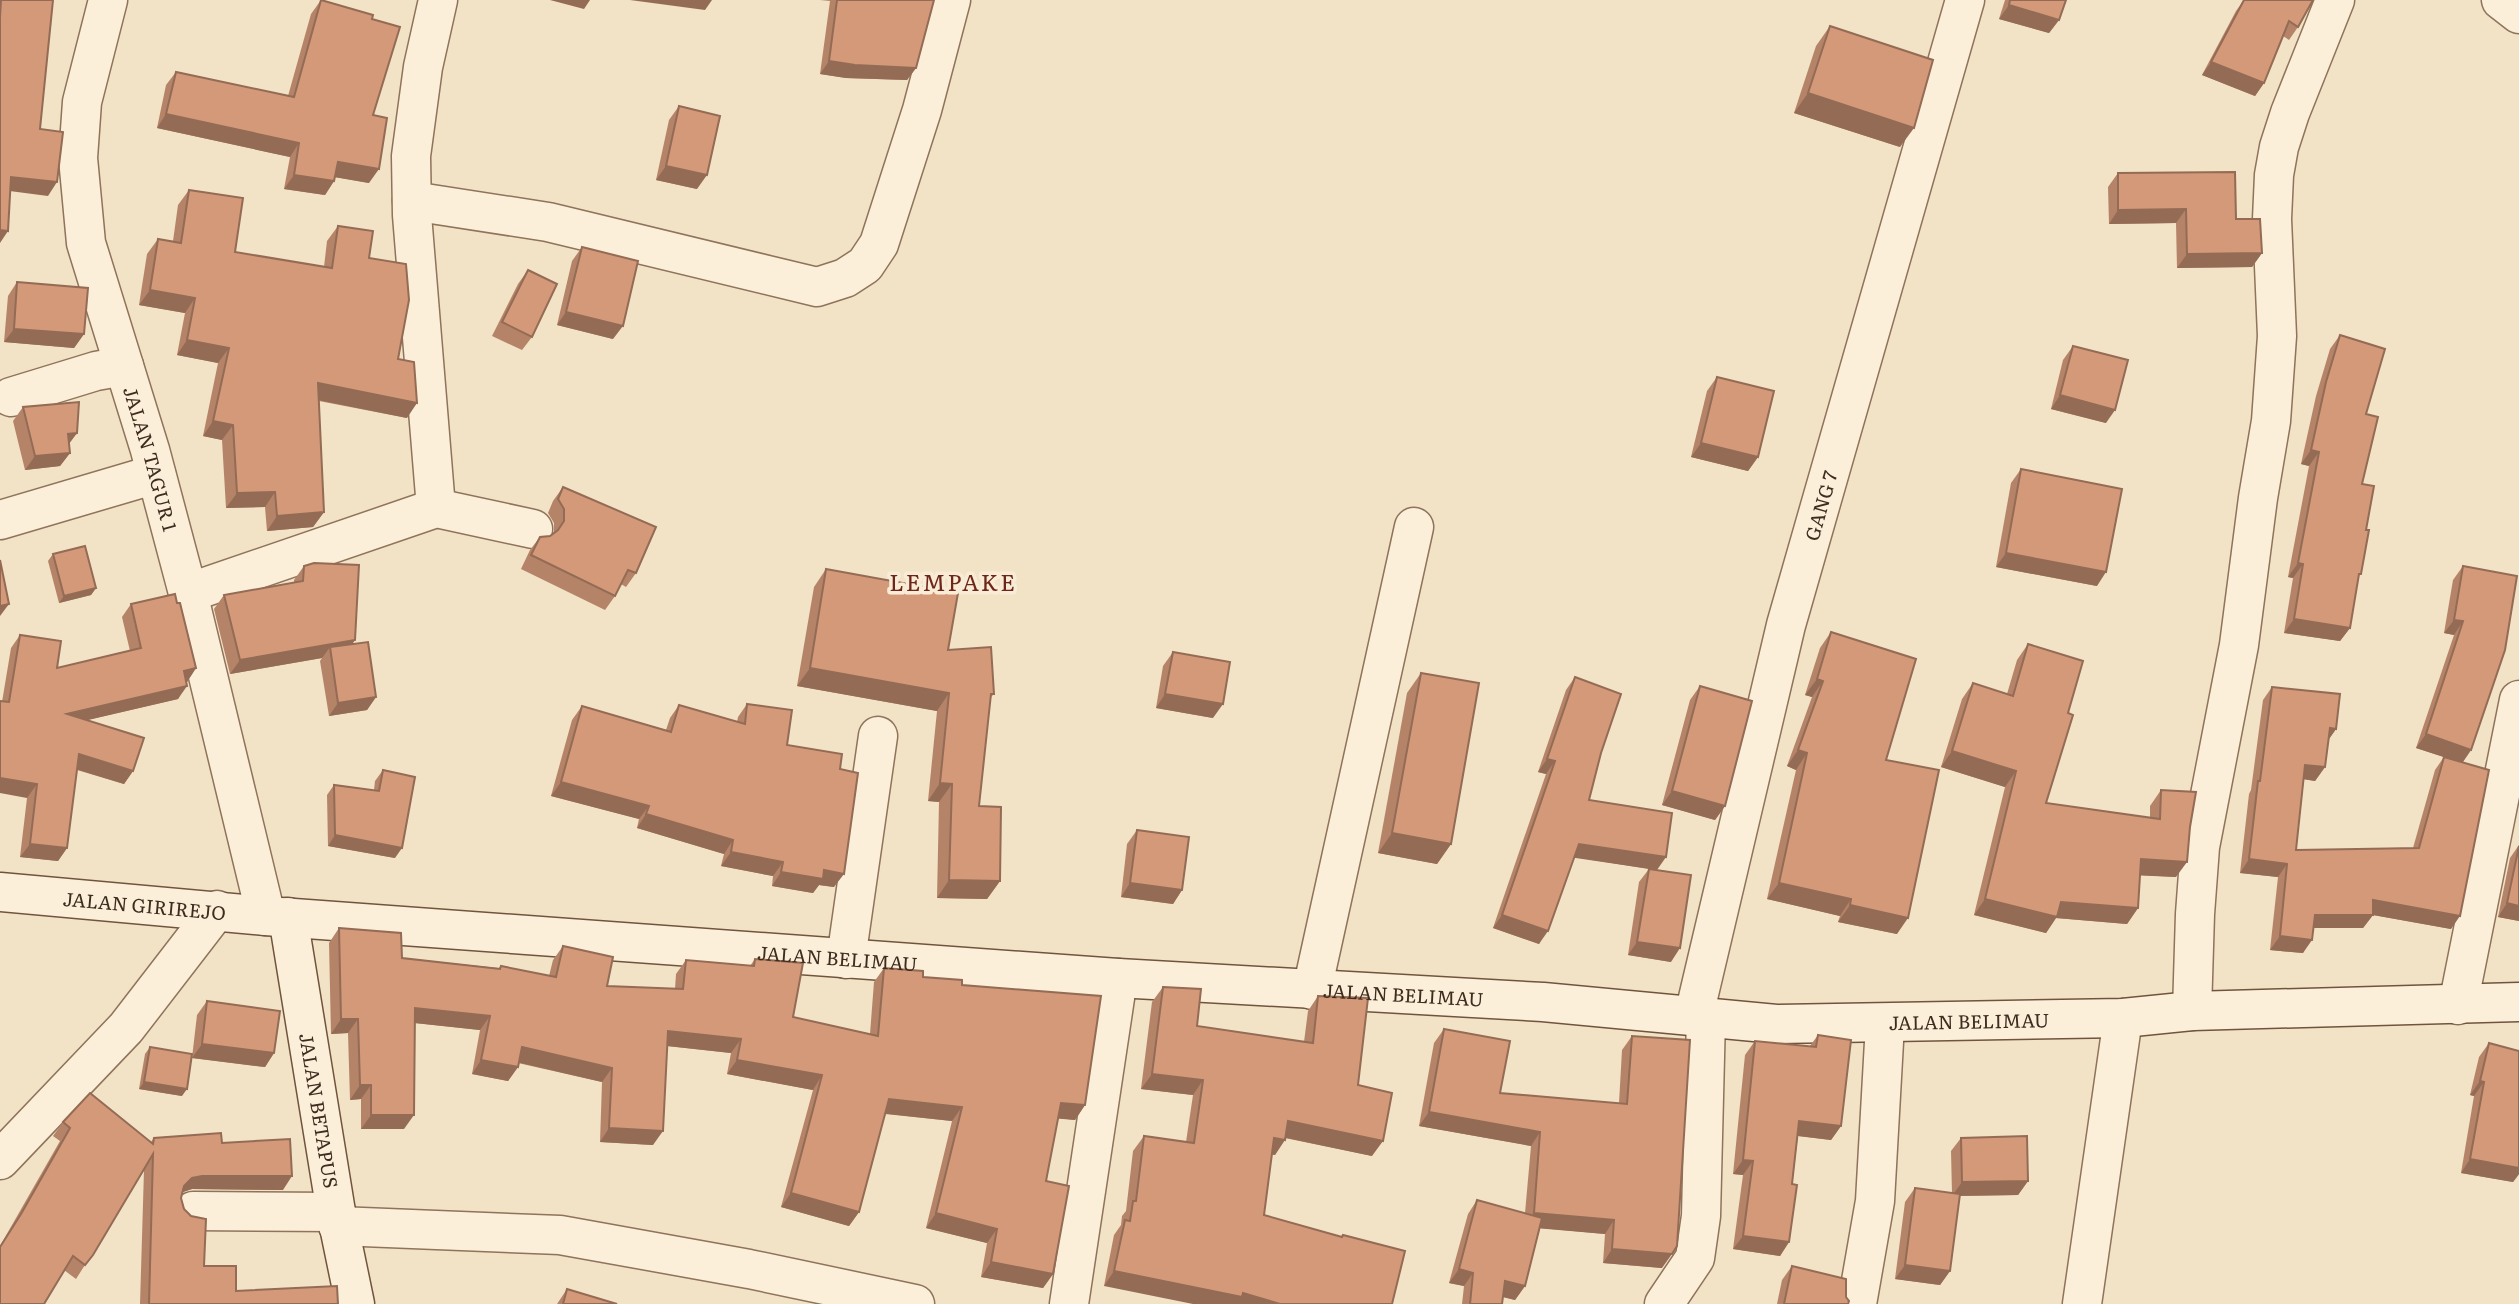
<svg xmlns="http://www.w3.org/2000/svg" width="2519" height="1304" viewBox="0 0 2519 1304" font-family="Literata,serif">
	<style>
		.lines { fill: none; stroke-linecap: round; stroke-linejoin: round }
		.street-casing { stroke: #8f735a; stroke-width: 41 }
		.secondary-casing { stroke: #71543d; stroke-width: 41 }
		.street { stroke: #fbefda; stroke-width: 38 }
		.secondary { stroke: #fbefda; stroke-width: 38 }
		.wall { fill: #b58468 }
		.shaded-wall { fill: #946b55 }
		.building { fill: #d39979; stroke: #946b55; stroke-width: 2 }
		.labels { text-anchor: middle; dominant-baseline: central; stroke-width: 7; stroke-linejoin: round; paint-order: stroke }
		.street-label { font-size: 19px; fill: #3e2c1f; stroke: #f9ecd6 }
		.quarter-label { font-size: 23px; letter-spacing: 2px; fill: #6f261a; stroke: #f9ecd6 }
	</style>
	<rect width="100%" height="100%" fill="#f2e2c6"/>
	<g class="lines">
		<g class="street-casing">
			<g id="street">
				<path id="s1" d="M108,0L82,102L78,158L86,243L150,450L188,593L266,916"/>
				<path d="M2501,0L2519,14"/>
				<path d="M412,201L548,222L817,287L845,278L865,265L879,244L922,110L951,0"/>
				<path d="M11,397L96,371L124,366"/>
				<path d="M436,508L412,215L411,156L423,67L438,0"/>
				<path d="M0,520L156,474"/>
				<path d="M188,593L436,508L533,529"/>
				<path d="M846,959L878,736"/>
				<path d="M1312,990L1414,527"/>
				<path d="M2458,1005L2519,700"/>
				<path d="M2192,1011L2195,914L2200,847L2239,645L2258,498L2271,421L2277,336L2272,219L2274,175L2279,147L2290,113L2335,0"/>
				<path id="s2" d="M1694,1015L1786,625L1965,0"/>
				<path d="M0,1160L126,1028L217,910"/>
				<path d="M193,1211L336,1212"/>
				<path d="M338,1226L560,1235L749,1269L915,1304"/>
				<path d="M1069,1304L1118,978"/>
				<path d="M1664,1304L1695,1258L1701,1216L1706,1017"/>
				<path d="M1857,1304L1875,1201L1885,1024"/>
				<path d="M2082,1304L2123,1018"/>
			</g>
		</g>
		<g class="secondary-casing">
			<g id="secondary">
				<path id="s3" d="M0,892L266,916L1118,978L1543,1002L1776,1024L2123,1018L2192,1011L2519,1002"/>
				<path id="s4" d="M288,917L336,1212L355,1304"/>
			</g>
		</g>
		<use href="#street" class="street"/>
		<use href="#secondary" class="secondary"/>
	</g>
	<g class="wall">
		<path d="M321,0L372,19L373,115L369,183L335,177L334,181L325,195L284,189L290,157L157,128L166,85L176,72L288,96L311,14Z"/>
		<path d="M820,0H934L916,68L907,80L846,78L820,74L830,1Z"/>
		<path d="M2005,0H2066L2059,20L2049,33L1999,19Z"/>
		<path d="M2244,0H2313L2298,27L2289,40L2283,36L2264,83L2255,96L2202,75L2236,11Z"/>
		<path d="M1830,26L1900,147L1794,113L1816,46Z"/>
		<path d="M679,106L697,189L656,180L669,120Z"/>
		<path d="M2118,173L2236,219L2262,253L2252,267L2177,268L2176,223L2109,224L2108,187Z"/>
		<path d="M189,190L235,252L324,267L327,241L338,226L369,258L398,359L407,418L319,401L324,512L313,527L267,531L265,507L226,508L222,440L203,436L218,363L177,355L185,313L139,305L147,254L158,239L173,241L178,205Z"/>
		<path d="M582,247L613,339L557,325L572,261Z"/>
		<path d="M528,270L532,337L522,350L492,336L518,284Z"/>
		<path d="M17,282L84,334L74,348L4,342L8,296Z"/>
		<path d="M2340,335L2366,414L2362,484L2366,530L2350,628L2340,641L2284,633L2293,578L2288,577L2309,466L2301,464L2316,396L2330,349Z"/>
		<path d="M2073,346L2106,423L2051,409L2063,360Z"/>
		<path d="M1717,377L1758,457L1748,471L1691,457L1707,391Z"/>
		<path d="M23,407L77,433L69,444L70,453L60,466L25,470L13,421Z"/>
		<path d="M2021,469L2097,586L1996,567L2011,483Z"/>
		<path d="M563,487L636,573L626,587L621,584L615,596L605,610L521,569L530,550L540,537L550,536L554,533V523L548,513L553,501Z"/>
		<path d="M53,554L96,588L91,595L59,603L48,561Z"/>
		<path d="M304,566L353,644L376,697L367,710L329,716L320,661L322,658L230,674L214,609L224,595L294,583V580Z"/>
		<path d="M2463,566L2471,750L2463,762L2451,929L2373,915L2363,928H2313L2303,953L2270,950L2278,877L2240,873L2249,794L2251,790L2263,700L2272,687L2336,729L2328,740L2325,767L2315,781L2304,779L2296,850L2413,848L2435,770L2444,757L2416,748L2454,635L2444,633L2453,580Z"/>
		<path d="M826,569L948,650L994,694L990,698L979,806L1000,881L987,899L937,898L939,802L928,801L937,711L797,686L814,587Z"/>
		<path d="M177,603L196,668L187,682L178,699L87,720L133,771L124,784L77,770L67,848L58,861L20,857L27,798L2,702L11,648L20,635L57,668L130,651L122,617L131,604Z"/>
		<path d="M1831,632L1886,760L1897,934L1838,922L1840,916L1767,899L1796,770L1787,766L1812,697L1805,695L1820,648Z"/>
		<path d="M2028,644L2068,713L2046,803L2150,818V806L2161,790L2176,877L2140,875L2138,908L2127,924L2056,918L2046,933L1974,915L2005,787L1941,767L1962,699L1973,683L2007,694L2017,660Z"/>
		<path d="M1173,652L1213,718L1156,708L1163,666Z"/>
		<path d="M1421,673L1451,844L1437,864L1378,853L1407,693Z"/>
		<path d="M1575,677L1601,753L1589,800L1657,870L1671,962L1628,955L1639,882L1649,869L1574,857L1539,944L1493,928L1546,774L1538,772L1566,690Z"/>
		<path d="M1700,686L1725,806L1715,820L1662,805L1690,700Z"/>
		<path d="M747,704L787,745L840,769L834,887L819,885L813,893L772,886L773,876L721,866L724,854L637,828L639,819L551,796L572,720L582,706L666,730L670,718L679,705L737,722L738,717Z"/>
		<path d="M383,770L395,858L328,846L327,795L334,785L374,790L375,781Z"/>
		<path d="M1137,830L1182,890L1173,904L1121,897L1127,844Z"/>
		<path d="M2519,845V921L2498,917L2510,858Z"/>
		<path d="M339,928L402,958L499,968L501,966L549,976L553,960L563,946L607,986L675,989L676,974L686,960L750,966L755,959L793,1017L870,1034L874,982L884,968L962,985L1085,1105L1075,1120L1058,1118L1046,1181L1053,1274L1043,1288L981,1277L987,1243L926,1228L952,1121L885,1114L859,1212L849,1226L781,1207L813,1090L727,1074L731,1053L667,1046L653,1145L600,1142L602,1082L518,1063V1067L508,1081L472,1074L480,1030L415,1023L404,1129H361V1099L350,1100L348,1033L331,1034L329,943Z"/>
		<path d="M1163,987L1197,1026L1304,1042L1308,1011L1318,996L1358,1085L1372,1156L1285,1138L1275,1155L1272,1154L1264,1215L1342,1237L1343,1235L1405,1251L1104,1286L1114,1235L1121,1225L1122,1216L1126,1211L1133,1151L1144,1136L1186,1142L1193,1095L1141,1089L1152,1002Z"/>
		<path d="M207,1001L274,1053L265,1067L192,1058L197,1015Z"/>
		<path d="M1444,1029L1500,1093L1619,1103L1622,1050L1632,1036L1662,1268L1603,1263L1605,1234L1540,1228L1525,1286L1515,1300L1503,1297L1502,1304H1462L1464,1286L1449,1283L1468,1214L1477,1200L1525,1213L1531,1146L1419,1126L1434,1043Z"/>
		<path d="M1818,1035L1841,1126L1831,1140L1798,1136L1792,1184L1789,1242L1780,1256L1733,1249L1743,1175L1733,1174L1745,1055L1755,1041L1810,1046Z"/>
		<path d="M2489,1043L2519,1051V1174L2513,1182L2461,1173L2474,1096L2470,1095L2479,1057Z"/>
		<path d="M150,1047L182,1096L139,1089L145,1054Z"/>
		<path d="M63,1122L151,1142L154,1138L222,1143L283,1190L192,1189L183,1192L181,1198L204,1266L236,1291L338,1304H140L144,1170L83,1268L76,1279L64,1270L0,1304V1246L60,1141L53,1136Z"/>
		<path d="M1961,1138L2028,1181L2018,1195L1959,1196L1950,1271L1940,1285L1895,1279L1905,1202L1915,1188L1952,1193L1951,1151Z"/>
		<path d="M1792,1266L1846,1297L1848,1304H1777L1782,1280Z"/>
		<path d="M567,1289L617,1304H557Z"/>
	</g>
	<g class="shaded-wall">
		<path d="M550,0H590L584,9Z"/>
		<path d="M630,0H712L705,10Z"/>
		<path d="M2009,5L2059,20L2049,33L1999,19Z"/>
		<path d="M829,61L916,68L907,80L846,78L820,74Z"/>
		<path d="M2211,62L2264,83L2255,96L2202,75Z"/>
		<path d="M1808,93L1914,128L1900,147L1794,113Z"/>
		<path d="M166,114L299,143L290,157L157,128Z"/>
		<path d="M338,162L379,169L369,183L328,176Z"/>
		<path d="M666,166L707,175L697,189L656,180Z"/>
		<path d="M294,175L334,181L325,195L284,189Z"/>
		<path d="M11,177L57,182L48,196L2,190Z"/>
		<path d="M2186,209L2176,223L2109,224L2118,210Z"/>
		<path d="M0,230L8,231L0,243Z"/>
		<path d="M2262,253L2252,267L2177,268L2187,254Z"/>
		<path d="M150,290L195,298L185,313L139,305Z"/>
		<path d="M566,312L623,326L613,339L557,325Z"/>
		<path d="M14,329L84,334L74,348L4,342Z"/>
		<path d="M187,340L229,348L218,363L177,355Z"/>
		<path d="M318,383L417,403L407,418L308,398Z"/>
		<path d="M2060,395L2115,410L2106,423L2051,409Z"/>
		<path d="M213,421L233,425L222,440L203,436Z"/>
		<path d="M77,433L67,446L68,434Z"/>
		<path d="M1701,443L1758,457L1748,471L1691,457Z"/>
		<path d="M2311,450L2319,452L2309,466L2301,464Z"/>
		<path d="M70,453L60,466L25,470L35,456Z"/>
		<path d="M275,492L265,507L226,508L237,493Z"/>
		<path d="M324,512L313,527L267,531L277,516Z"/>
		<path d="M2006,553L2106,572L2097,586L1996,567Z"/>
		<path d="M2298,563L2303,564L2293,578L2288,577Z"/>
		<path d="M96,588L91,595L59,603L64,596Z"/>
		<path d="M9,604L0,616V606Z"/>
		<path d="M2294,619L2350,628L2340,641L2284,633Z"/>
		<path d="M2454,620L2463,621L2454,635L2444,633Z"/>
		<path d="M355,640L346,654L330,647L322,658L230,674L240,660Z"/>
		<path d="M196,668L187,682L184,671Z"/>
		<path d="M810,668L949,693L937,711L797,686Z"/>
		<path d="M1817,679L1823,681L1812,697L1805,695Z"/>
		<path d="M187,686L178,699L58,727L67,714Z"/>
		<path d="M1165,694L1223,704L1213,718L1156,708Z"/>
		<path d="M376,697L367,710L329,716L338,703Z"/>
		<path d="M2330,728L2336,729L2327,742Z"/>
		<path d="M2426,734L2471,750L2462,763L2416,748Z"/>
		<path d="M1798,750L1807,753L1796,770L1787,766Z"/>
		<path d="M1952,751L2016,771L2005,787L1941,767Z"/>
		<path d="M79,754L133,771L124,784L69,767Z"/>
		<path d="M1547,759L1555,761L1546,774L1538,772Z"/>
		<path d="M2305,765L2325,767L2315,781L2296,778Z"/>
		<path d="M0,778L37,784L27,798L0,793Z"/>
		<path d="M561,782L649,806L639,819L551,796Z"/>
		<path d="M940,783L952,784L939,802L928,801Z"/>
		<path d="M1672,791L1725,806L1715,820L1662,805Z"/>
		<path d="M646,814L733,840L724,854L637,828Z"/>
		<path d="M1392,833L1451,844L1437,864L1378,853Z"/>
		<path d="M335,835L402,848L395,858L328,846Z"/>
		<path d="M30,844L67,848L58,861L20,857Z"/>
		<path d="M1579,844L1666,857L1657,870L1569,857Z"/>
		<path d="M731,852L783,862L773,876L721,866Z"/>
		<path d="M2141,859L2187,862L2176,877L2130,875Z"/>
		<path d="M2249,859L2287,864L2278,877L2240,873Z"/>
		<path d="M824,870L844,874L834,887L819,885L813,893L772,886L781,872Z"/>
		<path d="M949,880L1000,881L987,899L937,898Z"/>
		<path d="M1130,883L1182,890L1173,904L1121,897Z"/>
		<path d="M1779,883L1851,899L1840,916L1767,899Z"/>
		<path d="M1985,899L2061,902L2138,908L2127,924L2056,918L2046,933L1974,915Z"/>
		<path d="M2373,900L2460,916L2451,929L2373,915L2363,928H2305L2315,915Z"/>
		<path d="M2507,903L2519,906V921L2498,917Z"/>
		<path d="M1850,905L1908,918L1897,934L1838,922Z"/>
		<path d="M1502,915L1548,931L1539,944L1493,928Z"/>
		<path d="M2280,936L2312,940L2303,953L2270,950Z"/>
		<path d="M1637,942L1680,948L1671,962L1628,955Z"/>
		<path d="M415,1008L490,1016L480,1030L405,1022Z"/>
		<path d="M341,1019H358L348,1033L331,1034Z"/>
		<path d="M668,1031L741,1039L731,1053L658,1045Z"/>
		<path d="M202,1044L274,1053L265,1067L192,1058Z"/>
		<path d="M522,1047L612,1068L602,1082L512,1061Z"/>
		<path d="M481,1060L518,1067L508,1081L472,1074Z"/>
		<path d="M737,1060L822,1075L813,1090L727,1074Z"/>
		<path d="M1152,1074L1203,1080L1193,1095L1141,1089Z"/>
		<path d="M2480,1081L2484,1082L2474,1096L2470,1095Z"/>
		<path d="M144,1082L187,1089L182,1096L139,1089Z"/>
		<path d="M360,1085H371L361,1099L350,1100Z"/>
		<path d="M889,1099L962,1107L952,1121L879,1113Z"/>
		<path d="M1061,1103L1085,1105L1075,1120L1051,1118Z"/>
		<path d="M1429,1112L1540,1132L1531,1146L1419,1126Z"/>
		<path d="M371,1115H414L404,1129H361Z"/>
		<path d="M1288,1121L1383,1141L1372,1156L1277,1136Z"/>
		<path d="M1799,1121L1841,1126L1831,1140L1790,1135Z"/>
		<path d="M609,1128L663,1131L653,1145L600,1142Z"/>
		<path d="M1274,1138L1285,1140L1275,1155L1263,1153Z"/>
		<path d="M2470,1159L2519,1168V1174L2513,1182L2461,1173Z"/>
		<path d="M1743,1160L1753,1161L1743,1175L1733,1174Z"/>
		<path d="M202,1176H292L283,1190L192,1189L183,1192L184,1186L192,1178Z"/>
		<path d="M2028,1181L2018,1195L1952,1196L1962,1182Z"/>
		<path d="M791,1193L859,1212L849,1226L781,1207Z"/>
		<path d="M936,1213L997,1229L987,1243L926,1228Z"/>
		<path d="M1534,1213L1614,1220L1605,1234L1524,1227Z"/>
		<path d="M1743,1236L1789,1242L1780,1256L1733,1249Z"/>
		<path d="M1612,1249L1672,1254L1662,1268L1603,1263Z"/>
		<path d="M991,1262L1053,1274L1043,1288L981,1277Z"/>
		<path d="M1905,1265L1950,1271L1940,1285L1895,1279Z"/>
		<path d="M1459,1269L1473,1273L1464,1286L1449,1283Z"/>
		<path d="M1114,1271L1243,1293L1280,1304H1193L1104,1286Z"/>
		<path d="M1505,1281L1525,1286L1515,1300L1495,1295Z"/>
	</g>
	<g class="building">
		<path d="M1,0H53L40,129L63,132L57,182L11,177L8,231L0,230V17Z"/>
		<path d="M321,0L373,15L372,19L400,27L373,115L387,118L379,169L338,162L334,181L294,175L299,143L166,114L176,72L294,97Z"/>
		<path d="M837,0H934L916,68L855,65L829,61Z"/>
		<path d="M2010,0H2066L2059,20L2009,5Z"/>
		<path d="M2244,0H2313L2298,27L2289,21L2264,83L2211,62Z"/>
		<path d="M1830,26L1933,60L1914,128L1808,93Z"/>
		<path d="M679,106L720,116L707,175L666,166Z"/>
		<path d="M2235,172L2236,219H2260L2262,253L2187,254L2186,209L2118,210V173Z"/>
		<path d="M189,190L243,198L235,252L332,268L338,226L373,231L369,258L406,264L409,300L398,359L414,362L417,403L318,383L324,512L277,516L275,492L237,493L233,425L213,421L229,348L187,340L195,298L150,290L158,239L181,243Z"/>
		<path d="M582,247L638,261L623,326L566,312Z"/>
		<path d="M528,270L557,284L532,337L502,322Z"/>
		<path d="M17,282L88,288L84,334L14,329Z"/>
		<path d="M2340,335L2385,349L2366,414L2378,417L2362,484L2374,486L2366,530H2369L2361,574H2359L2350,628L2294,619L2303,564L2298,563L2319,452L2311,450L2326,382Z"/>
		<path d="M2073,346L2128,360L2115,410L2060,395Z"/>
		<path d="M1717,377L1774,391L1758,457L1701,443Z"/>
		<path d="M79,402L77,433L68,434L70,453L35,456L23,407Z"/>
		<path d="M2021,469L2122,489L2106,572L2006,553Z"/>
		<path d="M563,487L656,527L636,573L628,570L615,596L531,555L540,537L550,536L558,530L564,521V509L558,499Z"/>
		<path d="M85,546L96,588L64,596L53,554Z"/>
		<path d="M0,560L9,604L0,606Z"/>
		<path d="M314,563L359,565L355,640L240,660L224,595L303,581L304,566Z"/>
		<path d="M2463,566L2517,576L2505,650L2471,750L2426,734L2463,621L2454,620Z"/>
		<path d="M826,569L958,593L948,650L991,647L994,694H991L979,806L1001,807L1000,881L949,880L952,784L940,783L949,693L810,668Z"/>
		<path d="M175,594L177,603H180L196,668L184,671L187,686L67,714L144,738L133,771L79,754L67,848L30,844L37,784L0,778V701L9,702L20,635L61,641L57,668L141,648L131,604Z"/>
		<path d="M1831,632L1916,659L1886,760L1939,770L1908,918L1850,905L1851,899L1779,883L1807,753L1798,750L1823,681L1817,679Z"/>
		<path d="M368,642L376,697L338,703L330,647Z"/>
		<path d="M2028,644L2083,661L2068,713L2073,715L2046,803L2160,819L2161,790L2196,792L2190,827L2187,862L2141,859L2138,908L2061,902L2057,917L1985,899L2016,771L1952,751L1973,683L2013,696Z"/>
		<path d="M1173,652L1230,662L1223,704L1165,694Z"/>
		<path d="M1421,673L1479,683L1451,844L1392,833Z"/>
		<path d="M1575,677L1621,694L1601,753L1589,800L1672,813L1666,857L1579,844L1548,931L1502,915L1555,761L1547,759Z"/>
		<path d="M1700,686L1752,701L1725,806L1672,791Z"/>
		<path d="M2272,687L2340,694L2336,729L2330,728L2325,767L2305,765L2296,850L2419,848L2444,757L2489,770L2460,916L2373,900V915H2315L2312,940L2280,936L2287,864L2249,859L2258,781H2260Z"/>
		<path d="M747,704L792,710L787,745L842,754L840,769L858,773L844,874L824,870L823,879L781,872L783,862L731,852L733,840L646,814L649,806L561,782L582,706L671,732L679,705L745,724Z"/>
		<path d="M383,770L415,777L402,848L335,835L334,785L379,791Z"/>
		<path d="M1137,830L1189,837L1182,890L1130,883Z"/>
		<path d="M2519,846V906L2507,903Z"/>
		<path d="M1649,869L1691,875L1680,948L1637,942Z"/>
		<path d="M339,928L401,933L402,958L500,969L501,966L556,977L563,946L613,957L607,986L683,989L686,960L754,966L755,959L803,963L793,1017L878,1036L884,968L923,971V977L962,980V985L1101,996L1085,1105L1061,1103L1046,1181L1069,1186L1053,1274L991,1262L997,1229L936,1213L962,1107L889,1099L859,1212L791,1193L822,1075L737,1060L741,1039L668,1031L663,1131L609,1128L612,1068L522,1047L518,1067L481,1060L490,1016L415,1008L414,1115H371V1085H360L358,1019H341Z"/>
		<path d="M1163,987L1201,989L1197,1026L1313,1043L1318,996L1368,998L1358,1085L1392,1093L1383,1141L1288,1121L1285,1140L1274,1138L1264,1215L1342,1237L1343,1235L1405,1251L1392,1304H1280L1243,1293L1242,1297L1114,1271L1125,1220L1130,1221L1133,1201H1136L1144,1136L1194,1143L1203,1080L1152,1074Z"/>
		<path d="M207,1001L280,1011L274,1053L202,1044Z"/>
		<path d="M1444,1029L1510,1041L1500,1093L1627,1104L1632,1036L1690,1040L1677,1246L1672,1254L1612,1249L1614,1220L1534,1213L1540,1132L1429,1112Z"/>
		<path d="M1818,1035L1851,1040L1841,1126L1799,1121L1792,1184L1797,1185L1789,1242L1743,1236L1753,1161L1743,1160L1755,1041L1816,1047Z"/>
		<path d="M2489,1043L2519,1051V1168L2470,1159L2484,1082L2480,1081Z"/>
		<path d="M150,1047L192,1054L187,1089L144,1082Z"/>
		<path d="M90,1093L153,1144L154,1138L221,1133L222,1143L290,1139L292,1176H202L192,1178L184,1186L181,1198L184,1209L191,1216L206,1219L204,1266H236V1291L337,1286L338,1304H149L153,1154L93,1255L85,1265L73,1256L44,1304H0V1247L21,1214L70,1128L63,1122Z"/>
		<path d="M2027,1136L2028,1181L1962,1182L1961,1138Z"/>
		<path d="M1915,1188L1960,1194L1950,1271L1905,1265Z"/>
		<path d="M1477,1200L1542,1218L1525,1286L1505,1281L1502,1304H1470L1473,1273L1459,1269Z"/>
		<path d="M1792,1266L1846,1279V1297L1849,1301L1848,1304H1784Z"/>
		<path d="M567,1289L617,1304H563Z"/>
	</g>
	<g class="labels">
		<g class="street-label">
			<text stroke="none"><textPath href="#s1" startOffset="472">JALAN TAGUR 1</textPath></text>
			<text stroke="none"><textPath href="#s2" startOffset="525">GANG 7</textPath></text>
			<text stroke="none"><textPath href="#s3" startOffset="145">JALAN GIRIREJO</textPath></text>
			<text stroke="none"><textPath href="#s3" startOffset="840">JALAN BELIMAU</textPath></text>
			<text stroke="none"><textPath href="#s3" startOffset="1407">JALAN BELIMAU</textPath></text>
			<text stroke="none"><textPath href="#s3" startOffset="1974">JALAN BELIMAU</textPath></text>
			<text stroke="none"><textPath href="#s4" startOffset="196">JALAN BETAPUS</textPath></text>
		</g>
		<g class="quarter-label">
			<text x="953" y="581">LEMPAKE</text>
		</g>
	</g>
</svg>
